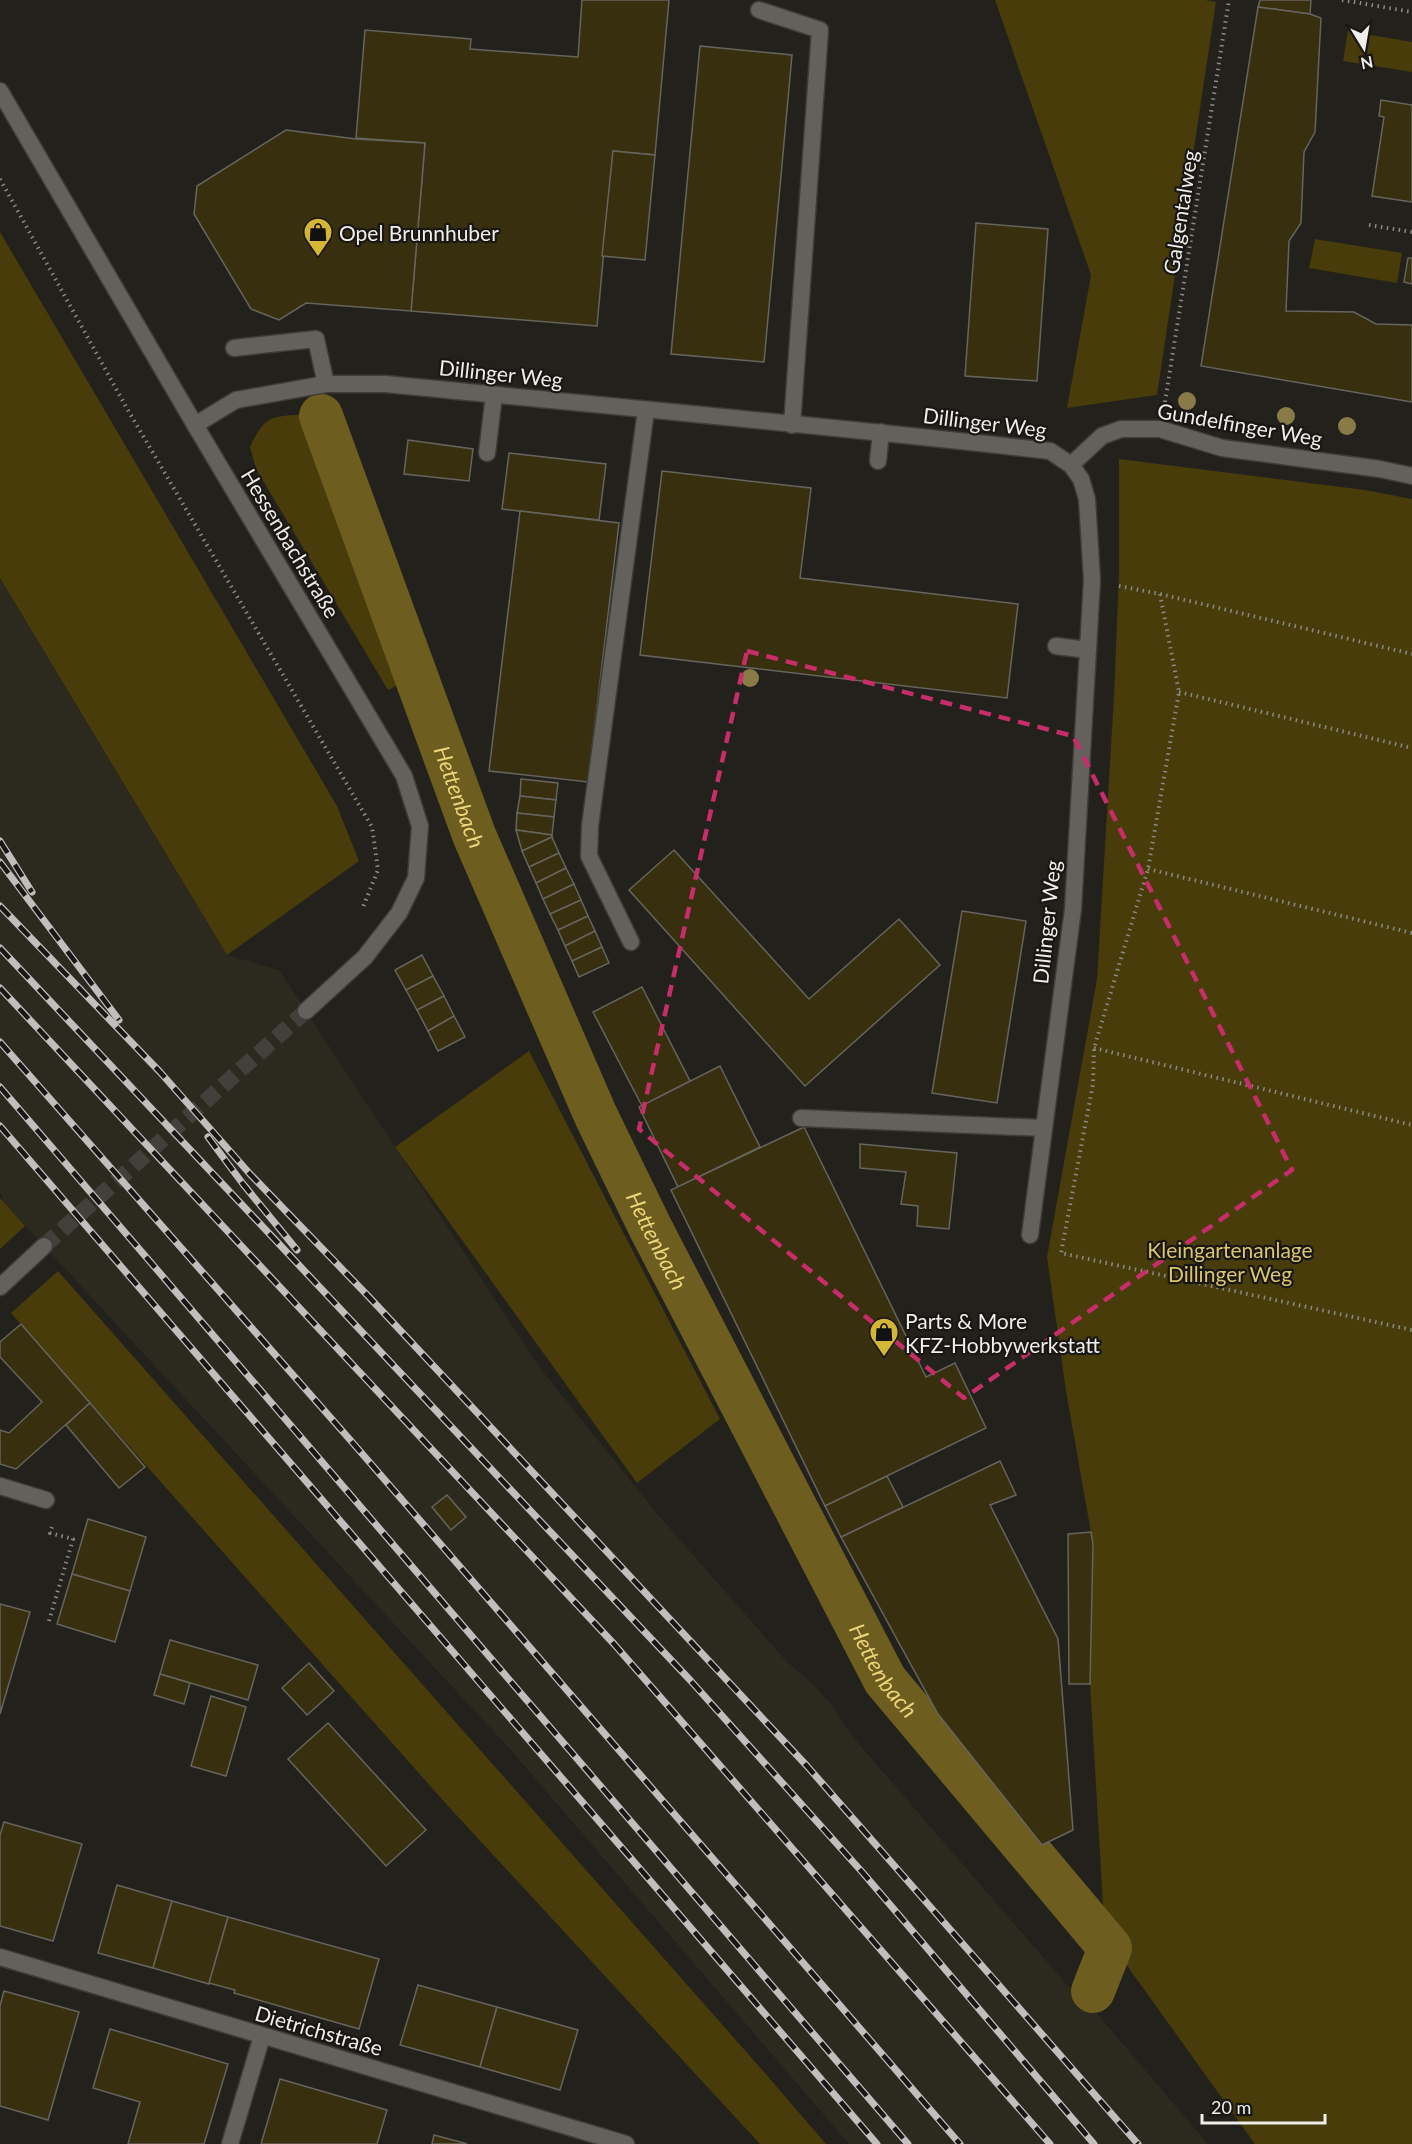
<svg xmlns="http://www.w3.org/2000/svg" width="1412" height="2144" viewBox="0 0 1412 2144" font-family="Lato,sans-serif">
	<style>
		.built { fill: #2c2a1f }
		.green { fill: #473c0a }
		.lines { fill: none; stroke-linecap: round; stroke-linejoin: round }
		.canal { stroke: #6d5d1e; stroke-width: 44 }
		.building { fill: #372f0e; stroke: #66645e; stroke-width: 1.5 }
		.minor-tunnel { stroke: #41403b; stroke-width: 16; stroke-dasharray: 16 8; stroke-linecap: butt }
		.service-casing { stroke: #3d3c38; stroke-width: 19 }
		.minor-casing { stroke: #3d3c38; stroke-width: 19 }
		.path { stroke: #8b8a86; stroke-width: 4; stroke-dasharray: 1.5 4.5; stroke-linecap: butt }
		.service { stroke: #63615c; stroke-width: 16 }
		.minor { stroke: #63615c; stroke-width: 16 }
		.rail-casing { stroke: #c0bfbb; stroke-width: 7 }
		.rail { stroke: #191713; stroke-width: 4.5; stroke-dasharray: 14; stroke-linecap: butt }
		.tree { fill: #887b47 }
		.marked { fill: none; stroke: #c62d69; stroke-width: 4.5; stroke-dasharray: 12 8; stroke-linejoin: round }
		.labels { text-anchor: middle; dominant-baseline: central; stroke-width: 4.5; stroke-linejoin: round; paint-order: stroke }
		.street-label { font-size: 21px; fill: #efeeea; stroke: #191713 }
		.poi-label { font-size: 21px; fill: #efeeea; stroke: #191713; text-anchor: start }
		.park-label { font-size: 21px; fill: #dcc56b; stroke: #191713 }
		.water-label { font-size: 22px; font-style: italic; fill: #ecd57b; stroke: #191713 }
	</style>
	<rect width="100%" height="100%" fill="#22211c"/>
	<path class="built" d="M0,578L227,955L279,970L540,1368L659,1516L787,1662L812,1683L830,1703L852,1736L1068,1986L1094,2010L1208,2144H849L509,1748L4,1203L0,1192Z"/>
	<g class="green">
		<path d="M995,0H1205L1216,2L1157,395L1067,408L1091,275Z"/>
		<path d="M1348,31L1412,42V72L1343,61Z"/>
		<path d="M0,232L337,806L359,861L227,955L0,578Z"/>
		<path d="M1315,239L1402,253L1397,283L1309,268Z"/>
		<path d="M310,414L408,680L388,690L256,469L250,447C266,412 274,417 310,414Z"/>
		<path d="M1119,459L1365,490L1412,499V2144H1255L1110,1942L1103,1905L1090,1684L1093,1544L1066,1391L1047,1257L1097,979L1114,696L1119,574Z"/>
		<path d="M529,1051L720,1419L637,1483L395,1147Z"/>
		<path d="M0,1198L25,1226L0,1249Z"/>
		<path d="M58,1271L764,2072L826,2144H760L448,1806L11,1313Z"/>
	</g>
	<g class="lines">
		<path class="canal" id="s1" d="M321,416L474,835L596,1116L651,1229L885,1680L1110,1948L1093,1991"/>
	</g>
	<g class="building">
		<path d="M582,0H669L655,155L613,151L597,326L411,311L425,143L356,138L365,30L471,39L470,49L578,57Z"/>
		<path d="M1260,0H1311L1310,14L1258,7Z"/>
		<path d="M1258,7L1310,14L1321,18L1315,132L1304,152L1301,223L1289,241L1286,311L1354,312L1376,324L1412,325V402L1201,366Z"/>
		<path d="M700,46L792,55L764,362L671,354Z"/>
		<path d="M1381,100L1412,105V202L1372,196L1384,117L1379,116Z"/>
		<path d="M286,130L356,139L425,143L411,311L306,303L279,320L251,309L194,214L197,186Z"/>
		<path d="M613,151L655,155L645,260L602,256Z"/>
		<path d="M976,223L1048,229L1037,381L965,376Z"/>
		<path d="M1408,258H1412V284L1404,282Z"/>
		<path d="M408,440L473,449L469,481L404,474Z"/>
		<path d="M509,453L606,464L599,520L502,509Z"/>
		<path d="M662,471L811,488L800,578L1018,604L1007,698L640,655Z"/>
		<path d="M520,511L619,523L588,782L489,771Z"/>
		<path d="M521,779L558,783L556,800L520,796Z"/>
		<path d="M520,796L556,800L554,817L517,813Z"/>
		<path d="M517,813L554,817L552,835L516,830Z"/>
		<path d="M516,830L552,835V837L522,851Z"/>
		<path d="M552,837L559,853L529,867L522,851Z"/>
		<path d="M674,850L809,999L899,919L940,965L805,1086L629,890Z"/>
		<path d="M559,853L566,868L536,883L529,867Z"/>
		<path d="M566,868L574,884L543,899L536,883Z"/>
		<path d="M574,884L581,900L550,914L543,899Z"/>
		<path d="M581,900L588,916L558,930L550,914Z"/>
		<path d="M962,911L1026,921L997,1103L932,1093Z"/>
		<path d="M588,916L595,931L565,946L558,930Z"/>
		<path d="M595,931L602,947L572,961L565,946Z"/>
		<path d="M602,947L609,963L579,977L572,961Z"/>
		<path d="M422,955L433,976L406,990L395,970Z"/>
		<path d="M433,976L444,996L417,1010L406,990Z"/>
		<path d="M642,987L690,1081L642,1106L593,1012Z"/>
		<path d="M444,996L454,1016L428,1031L417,1010Z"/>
		<path d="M454,1016L465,1037L438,1051L428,1031Z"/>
		<path d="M720,1066L760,1147L678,1187L639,1107Z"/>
		<path d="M804,1127L926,1377L955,1363L986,1428L825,1506L671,1190Z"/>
		<path d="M860,1144L957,1153L949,1229L917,1226L918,1206L901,1204L906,1172L860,1168Z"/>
		<path d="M21,1324L90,1403L16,1469L0,1464V1430L9,1433L42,1402L0,1357V1342Z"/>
		<path d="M90,1403L145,1467L119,1488L66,1425Z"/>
		<path d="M1000,1461L1016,1495L990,1505L1058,1639L1073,1830L1042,1845L938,1714L841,1537Z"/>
		<path d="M887,1476L903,1507L841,1537L825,1506Z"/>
		<path d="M447,1495L466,1517L451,1530L432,1507Z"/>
		<path d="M88,1519L146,1537L130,1591L72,1574Z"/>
		<path d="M1091,1532L1093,1544L1090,1684H1069L1068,1534Z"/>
		<path d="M72,1574L130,1591L115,1642L57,1624Z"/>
		<path d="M0,1604L30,1612L0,1714Z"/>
		<path d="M170,1640L258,1665L248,1700L160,1674Z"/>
		<path d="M309,1663L334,1691L307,1715L282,1688Z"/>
		<path d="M160,1674L190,1683L184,1704L154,1695Z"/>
		<path d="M211,1696L246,1707L226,1776L191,1766Z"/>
		<path d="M328,1723L426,1830L386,1866L288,1759Z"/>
		<path d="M4,1822L82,1844L53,1941L0,1926V1835Z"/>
		<path d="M117,1885L172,1901L153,1968L98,1953Z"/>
		<path d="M172,1901L228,1917L209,1984L153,1968Z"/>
		<path d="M228,1917L379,1959L359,2029L234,1993L235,1990L209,1983Z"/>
		<path d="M418,1985L497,2007L480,2067L400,2045Z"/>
		<path d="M4,1991L79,2012L48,2120L0,2106V2006Z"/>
		<path d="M497,2007L578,2030L560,2090L480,2067Z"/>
		<path d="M110,2029L228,2064L204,2144H128L140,2102L93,2088Z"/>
		<path d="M280,2079L387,2110L377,2144H261Z"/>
		<path d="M434,2135L464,2143L467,2144H432Z"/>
	</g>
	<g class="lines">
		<path class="minor-tunnel" d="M44,1246L306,1011"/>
		<g class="service-casing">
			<g id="service">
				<path d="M759,10L820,30L792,425"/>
				<path d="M234,348L316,339L326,384"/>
				<path d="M487,453L494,395"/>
				<path d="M878,461L881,432"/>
				<path d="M1056,646L1088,650"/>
				<path d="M631,942L589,856L590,826L646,410"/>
				<path d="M801,1118L1044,1128"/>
			</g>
		</g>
		<g class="minor-casing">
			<g id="minor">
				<path d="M0,91L195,425L404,776L420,826L416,878L399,913L365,957L306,1011"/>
				<path d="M195,425L236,400L326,384H386C607,406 829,426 1050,451L1071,465L1081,479L1087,499L1092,580L1073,909L1030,1235"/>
				<path d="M1071,465L1102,436L1121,429H1160L1222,448L1380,469L1412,476"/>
				<path d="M0,1287L44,1246"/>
				<path d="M0,1486L46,1500"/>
				<path d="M0,1957L626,2144"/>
				<path d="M230,2144L262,2036"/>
			</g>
		</g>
		<g class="path">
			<path d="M1342,0L1412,12"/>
			<path d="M0,179L125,405L372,827L378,870L363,907"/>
			<path d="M1369,225L1412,232"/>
			<path d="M1165,402L1229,0"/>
			<path d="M1119,586L1160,594L1412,654"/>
			<path d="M1160,594L1179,692L1148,869L1094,1048L1093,1084L1061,1253L1412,1330"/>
			<path d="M1179,692L1412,748"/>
			<path d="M1148,869L1412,933"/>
			<path d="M1094,1048L1412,1125"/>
			<path d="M49,1621L73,1539L50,1533L52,1527"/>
		</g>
		<use href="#service" class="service"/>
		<use href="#minor" class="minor"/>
		<g class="rail-casing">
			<g id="rail">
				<path d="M0,841L32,892"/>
				<path d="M0,862L119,1020"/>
				<path d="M0,906L160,1072L250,1174L370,1298L807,1766L1138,2144"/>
				<path d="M0,948L690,1680L863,1873L1094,2144"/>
				<path d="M0,988L614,1644L1050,2144"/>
				<path d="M0,1042L352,1442L960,2144"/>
				<path d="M0,1087L908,2144"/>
				<path d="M0,1126L877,2144"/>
				<path d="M208,1137L243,1184L297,1250"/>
			</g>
		</g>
		<use href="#rail" class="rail"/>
	</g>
	<g class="tree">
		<circle cx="1187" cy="401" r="9"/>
		<circle cx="1286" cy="416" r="9"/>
		<circle cx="1347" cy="426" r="9"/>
		<circle cx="750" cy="678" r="9"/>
	</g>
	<path class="marked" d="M747,651L1073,736L1292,1170L964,1398L639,1129Z"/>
	<defs>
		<g id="shop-pin" transform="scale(1.5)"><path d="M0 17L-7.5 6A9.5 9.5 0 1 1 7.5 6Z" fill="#d4b635" stroke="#191713"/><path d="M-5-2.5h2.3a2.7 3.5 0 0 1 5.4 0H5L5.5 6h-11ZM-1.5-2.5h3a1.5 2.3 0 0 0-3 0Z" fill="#111"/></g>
	</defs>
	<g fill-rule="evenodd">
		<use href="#shop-pin" x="318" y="232"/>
		<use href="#shop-pin" x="884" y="1332"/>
	</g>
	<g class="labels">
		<g class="street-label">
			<text transform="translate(1180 212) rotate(-81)">Galgentalweg</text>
			<text transform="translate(501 373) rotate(6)">Dillinger Weg</text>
			<text transform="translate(985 422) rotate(7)">Dillinger Weg</text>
			<text transform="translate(1240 424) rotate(10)">Gundelfinger Weg</text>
			<text transform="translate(291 543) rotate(59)">Hessenbachstraße</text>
			<text transform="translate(1046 922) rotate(-84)">Dillinger Weg</text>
			<text transform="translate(319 2030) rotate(16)">Dietrichstraße</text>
		</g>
		<g class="poi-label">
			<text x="339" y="232">Opel Brunnhuber</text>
			<text x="905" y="1320">Parts &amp; More<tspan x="905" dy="24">KFZ-Hobbywerkstatt</tspan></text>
		</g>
		<g class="park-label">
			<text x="1230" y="1249">Kleingartenanlage<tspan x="1230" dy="24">Dillinger Weg</tspan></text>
		</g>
		<g class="water-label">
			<text stroke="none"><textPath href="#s1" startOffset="405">Hettenbach</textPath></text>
			<text stroke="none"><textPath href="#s1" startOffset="891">Hettenbach</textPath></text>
			<text stroke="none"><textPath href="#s1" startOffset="1377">Hettenbach</textPath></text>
		</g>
	</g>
	<g transform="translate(1364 48) rotate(169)" stroke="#191713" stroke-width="4.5" paint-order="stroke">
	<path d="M0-4.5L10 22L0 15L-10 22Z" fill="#efeeea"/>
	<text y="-9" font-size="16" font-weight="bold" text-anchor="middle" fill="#efeeea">N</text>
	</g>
	<path d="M1202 2114v9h123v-9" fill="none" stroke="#efeeea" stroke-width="3"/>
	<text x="1211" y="2114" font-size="18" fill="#efeeea" stroke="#191713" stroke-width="4.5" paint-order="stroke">20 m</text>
</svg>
